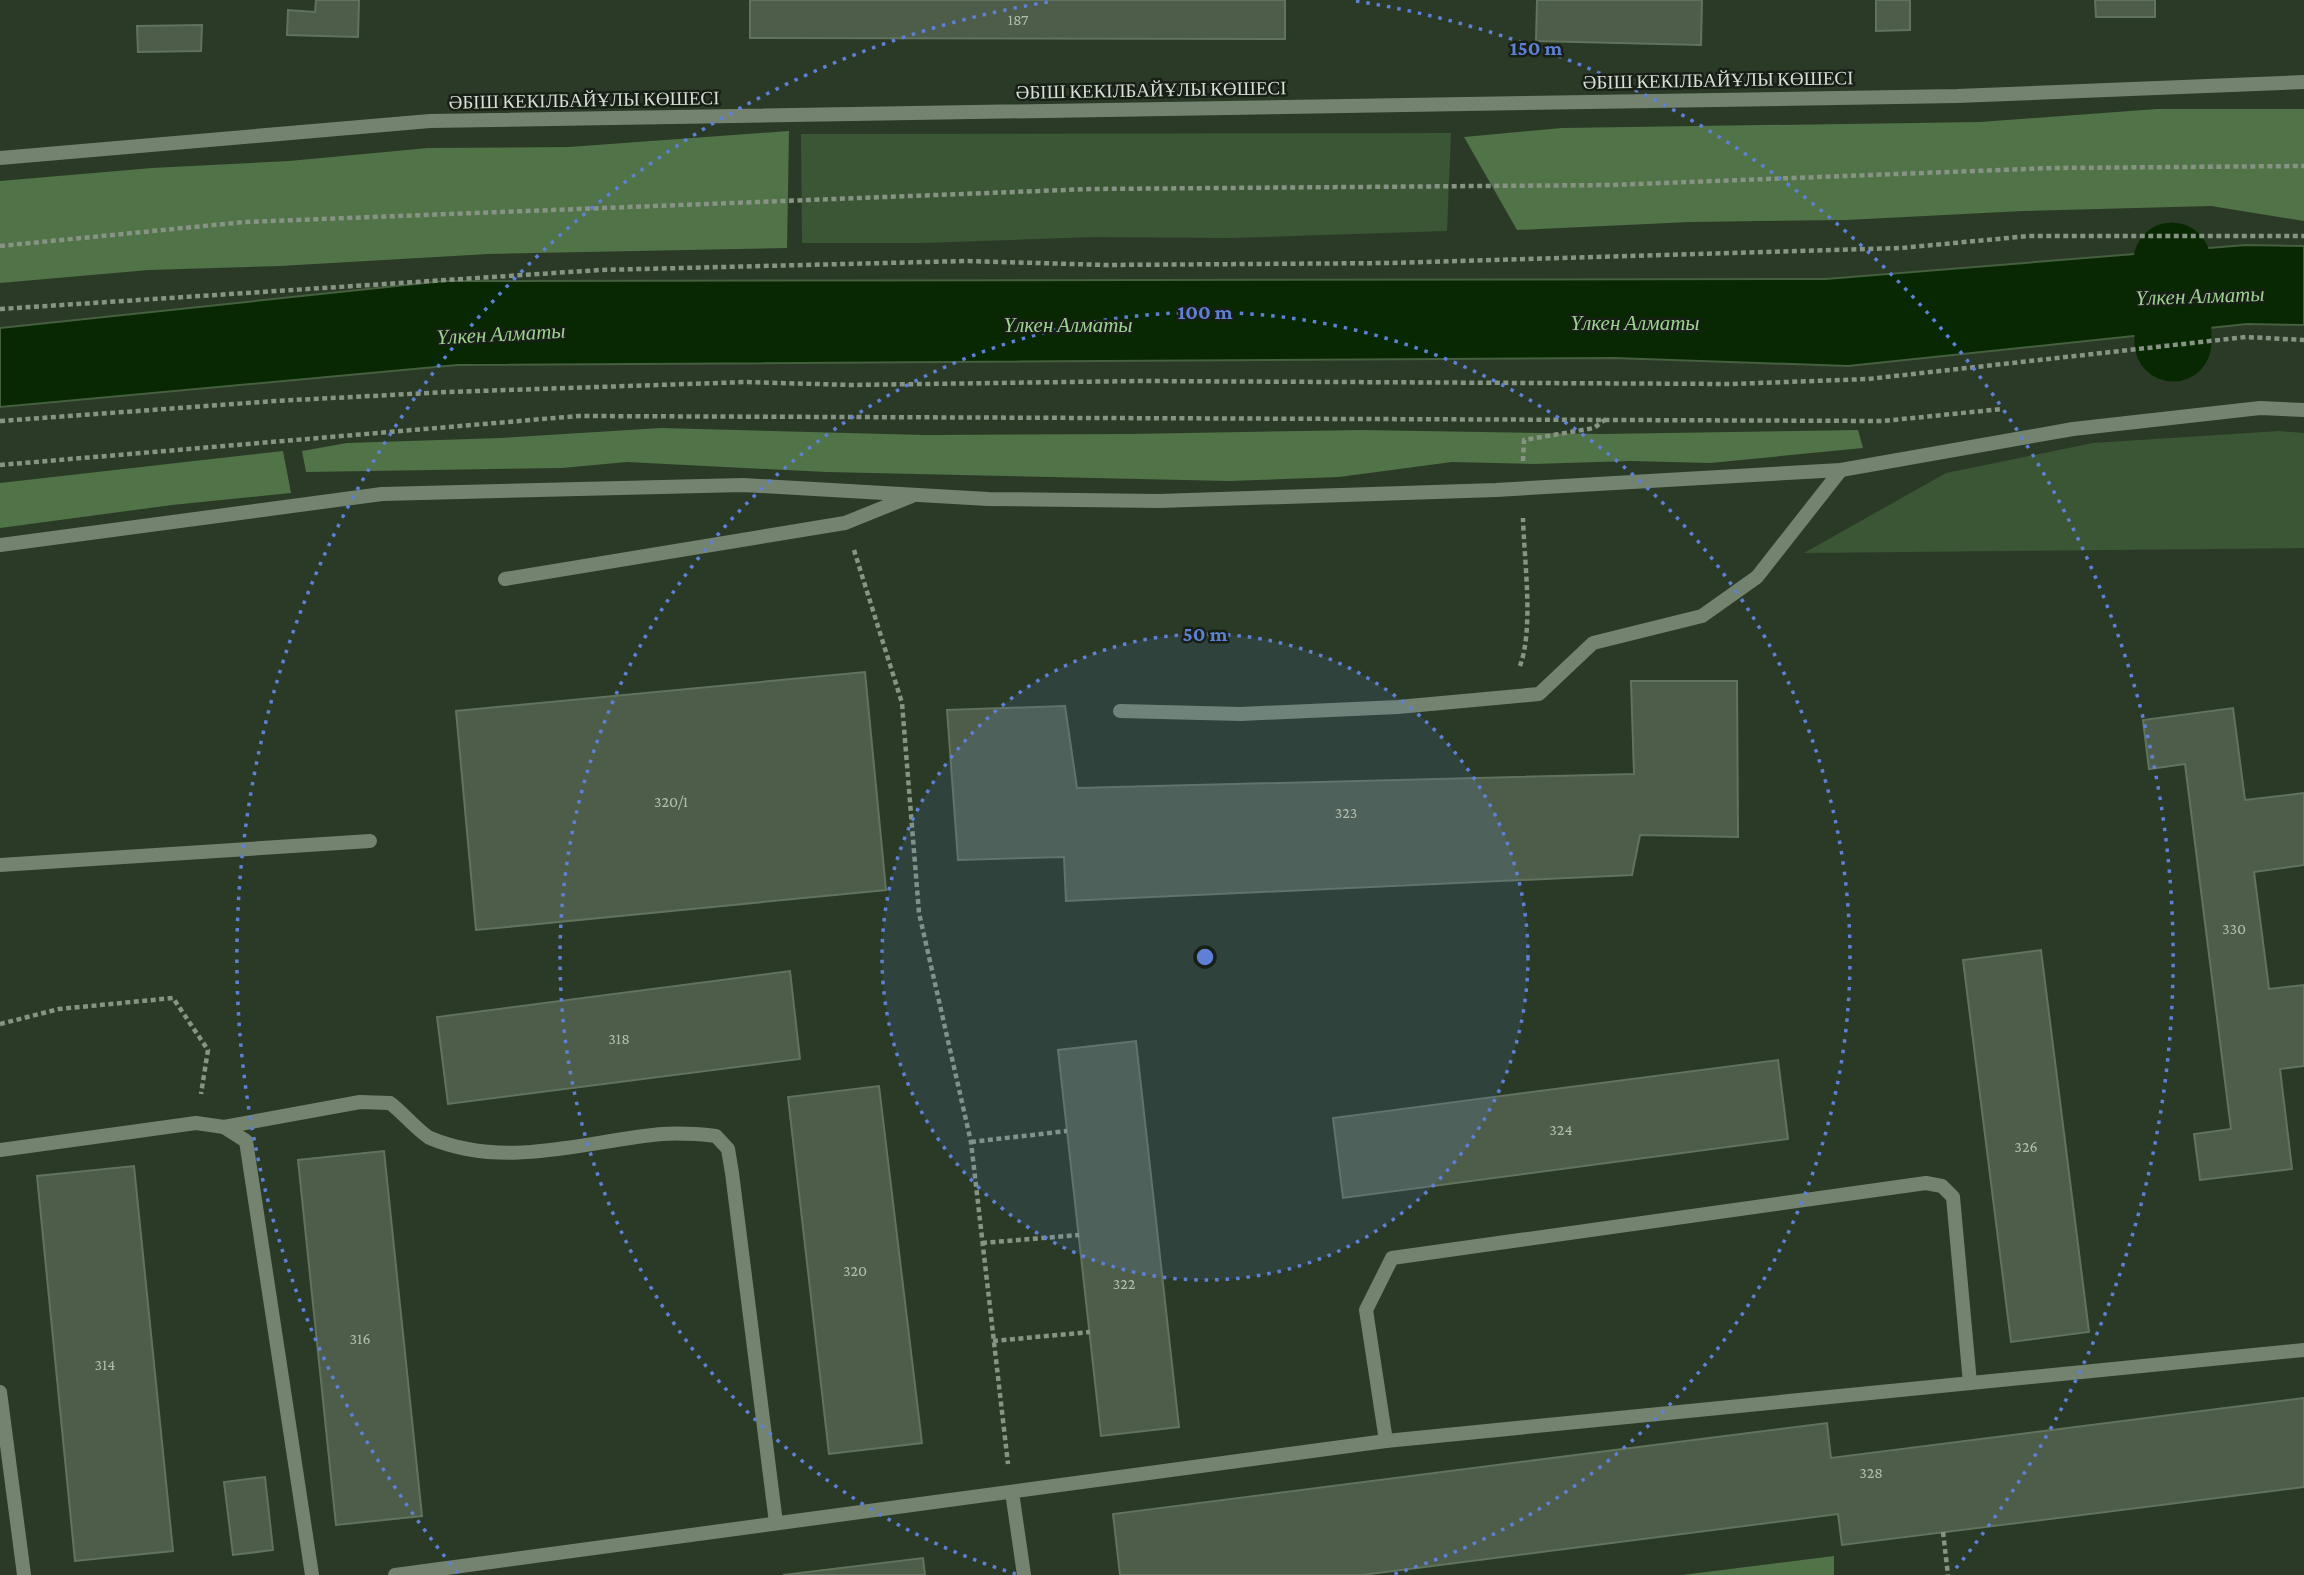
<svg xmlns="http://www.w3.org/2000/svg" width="2304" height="1575" viewBox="0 0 2304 1575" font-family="'Crimson Pro',serif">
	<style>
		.green { fill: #3b5634 }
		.forest { fill: #517348 }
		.water { fill: #072800; stroke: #455f3f; stroke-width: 2 }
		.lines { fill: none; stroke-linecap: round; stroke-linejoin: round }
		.river { stroke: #072800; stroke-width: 77 }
		.building { fill: #4d5d49; stroke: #61725d; stroke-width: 2 }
		.path { stroke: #879384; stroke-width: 4.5; stroke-dasharray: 5 3.5; stroke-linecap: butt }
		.service { stroke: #73836f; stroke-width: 14 }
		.minor { stroke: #73836f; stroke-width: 14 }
		.ring { fill: none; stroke: #5e81d6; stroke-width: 3.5; stroke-dasharray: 3.5 7 }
		.labels { text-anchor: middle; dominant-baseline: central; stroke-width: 5; stroke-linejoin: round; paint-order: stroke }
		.number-label { font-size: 16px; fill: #b4beb0 }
		.street-label { font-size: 19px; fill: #d6dfd3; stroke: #181f16 }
		.water-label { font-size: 21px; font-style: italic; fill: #9dd290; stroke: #181f16 }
		.centre { fill: #5e81d6; stroke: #181f16; stroke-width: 3.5 }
		.ring-label { font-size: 21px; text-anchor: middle; font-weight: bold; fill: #5e81d6; stroke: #181f16; stroke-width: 5; stroke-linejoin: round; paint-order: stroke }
	</style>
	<rect width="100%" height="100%" fill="#2b3a27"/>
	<g class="green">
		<path d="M1451,133L1447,231L1231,238L1093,237L922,243H802L801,134Z"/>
		<path d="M2279,431L2304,433V548L1804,553L1946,473L2093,443Z"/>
	</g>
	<g class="forest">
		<path d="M2157,109H2304V221L2211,206L2023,211L1846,220L1690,222L1517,230L1464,137L1562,128L1980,122Z"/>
		<path d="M789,131L787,248L488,254L280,266L149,270L0,283V181L152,168L289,161L428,148L569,147Z"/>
		<path d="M661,428L924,435L1129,434L1362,430L1602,434L1858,430L1863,448L1710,463L1631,461L1533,464L1452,462L1339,477L1229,481L826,472L627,462L562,468L306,472L302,451L347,443L501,438Z"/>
		<path d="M283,451L291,493L172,505L0,528V483Z"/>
		<path d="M1834,1556V1575H1682Z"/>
	</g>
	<path class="water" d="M2246,245L2304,246V325L2247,324L1848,366L1614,358L457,365L0,407V328L444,281L1826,279Z"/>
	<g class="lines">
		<path class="river" d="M2172,261L2173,343"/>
	</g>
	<g class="building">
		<path d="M316,0H359L358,37L287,35L288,10L315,12Z"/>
		<path d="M750,0H1285V39L750,38Z"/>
		<path d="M1537,0H1702L1701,45L1536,41Z"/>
		<path d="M1876,0H1910V30L1876,31Z"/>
		<path d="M2095,0H2155V17H2096Z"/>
		<path d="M202,25L201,51L138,52L137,26Z"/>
		<path d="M865,672L886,890L476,930L456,711Z"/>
		<path d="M1631,681H1737L1738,837L1640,835L1632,875L1066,901L1064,857L958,860L947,710L1065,706L1077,788L1634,774Z"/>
		<path d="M2233,708L2245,800L2304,793V865L2254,872L2269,989L2304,985V1066L2280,1069L2292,1169L2200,1180L2194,1134L2231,1129L2185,764L2149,769L2143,720Z"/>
		<path d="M2041,950L2089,1332L2011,1342L1963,960Z"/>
		<path d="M790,971L800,1059L448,1104L437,1017Z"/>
		<path d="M1136,1041L1179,1427L1101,1436L1058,1050Z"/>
		<path d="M1778,1060L1788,1139L1343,1198L1333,1118Z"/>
		<path d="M879,1086L922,1443L829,1454L788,1097Z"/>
		<path d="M384,1151L422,1516L336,1525L298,1160Z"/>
		<path d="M134,1166L173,1551L75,1561L37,1176Z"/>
		<path d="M2304,1398V1487L1842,1545L1838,1514L1362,1575H1120L1113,1514L1827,1423L1831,1458Z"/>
		<path d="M265,1477L273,1550L233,1555L224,1482Z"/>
		<path d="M923,1558L925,1575H783Z"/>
	</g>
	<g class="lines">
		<g class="path">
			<path d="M0,246L245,222L1090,189L1611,185L2052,168L2304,166"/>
			<path d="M0,309L600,270L967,261L1106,265L1392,263L1901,248L2029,236H2304"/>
			<path d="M0,421L275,401L448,392L747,382L850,385L1140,381L1731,384L1868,379L2246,337L2304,340"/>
			<path d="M1523,461L1524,440L1594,428L1606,419"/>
			<path d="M0,465L578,416L1883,421L2002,409"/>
			<path d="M854,550L902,703L919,913L971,1142L1008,1464"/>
			<path d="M1520,666C1534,628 1524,560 1523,518"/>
			<path d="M0,1024L59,1009L173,998L208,1050L201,1094"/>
			<path d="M971,1142L1067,1131"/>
			<path d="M982,1243L1079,1235"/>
			<path d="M993,1341L1090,1332"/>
			<path d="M1943,1532L1948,1575"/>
		</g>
		<g class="service">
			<path d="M0,545L382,494L743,485L988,499L1159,501L1496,490L1684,479L1841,470L2073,429L2260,408L2304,410"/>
			<path d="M505,579L845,523L912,496"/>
			<path d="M1120,711L1241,714L1398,707L1539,694L1593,643L1702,616L1757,577L1841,470"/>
			<path d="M0,865L370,841"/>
			<path d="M224,1127L360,1102L390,1103C400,1110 421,1134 430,1138C506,1170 585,1141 662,1134C680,1133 698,1134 716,1136L728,1149L732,1173L776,1523"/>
			<path d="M0,1150L196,1123L224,1127L246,1141L312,1575"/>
			<path d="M0,1392L24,1575"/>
			<path d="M1386,1441L1366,1310L1392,1258L1926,1183L1942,1186L1953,1197L1970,1383"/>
			<path d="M1012,1492L1024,1575"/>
			<path d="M395,1575L1386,1441L2304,1350"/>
		</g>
		<path class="minor" d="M0,158L430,121L1957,96L2304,82"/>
	</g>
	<circle cx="1205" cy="957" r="323" fill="#5e81d6" fill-opacity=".12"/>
	<g class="ring">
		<circle cx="1205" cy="957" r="323"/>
		<path d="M1016 1574A645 645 0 1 1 1394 1574"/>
		<path d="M458 1573A968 968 0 0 1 1054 1M1356 1A968 968 0 0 1 1952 1573"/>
	</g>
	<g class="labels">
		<g class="number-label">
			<text x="1018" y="19">187</text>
			<text x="671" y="801">320/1</text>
			<text x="1346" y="812">323</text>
			<text x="2234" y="928">330</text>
			<text x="619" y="1038">318</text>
			<text x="1561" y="1129">324</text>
			<text x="2026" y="1146">326</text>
			<text x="855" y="1270">320</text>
			<text x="1124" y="1283">322</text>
			<text x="360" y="1338">316</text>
			<text x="105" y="1364">314</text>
			<text x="1871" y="1472">328</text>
		</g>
		<g class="street-label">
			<text transform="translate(1718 80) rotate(-1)">ӘБІШ КЕКІЛБАЙҰЛЫ КӨШЕСІ</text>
			<text transform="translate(1151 90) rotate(-1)">ӘБІШ КЕКІЛБАЙҰЛЫ КӨШЕСІ</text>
			<text transform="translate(584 100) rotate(-1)">ӘБІШ КЕКІЛБАЙҰЛЫ КӨШЕСІ</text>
		</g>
		<g class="water-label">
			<text transform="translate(2200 296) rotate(-2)">Үлкен Алматы</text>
			<text x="1635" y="323">Үлкен Алматы</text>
			<text x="1068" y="325">Үлкен Алматы</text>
			<text transform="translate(501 334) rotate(-3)">Үлкен Алматы</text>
		</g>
	</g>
	<circle cx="1205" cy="957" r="10" class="centre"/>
	<g class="ring-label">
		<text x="1536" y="55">150 m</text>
		<text x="1205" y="319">100 m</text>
		<text x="1205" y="641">50 m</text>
	</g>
</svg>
